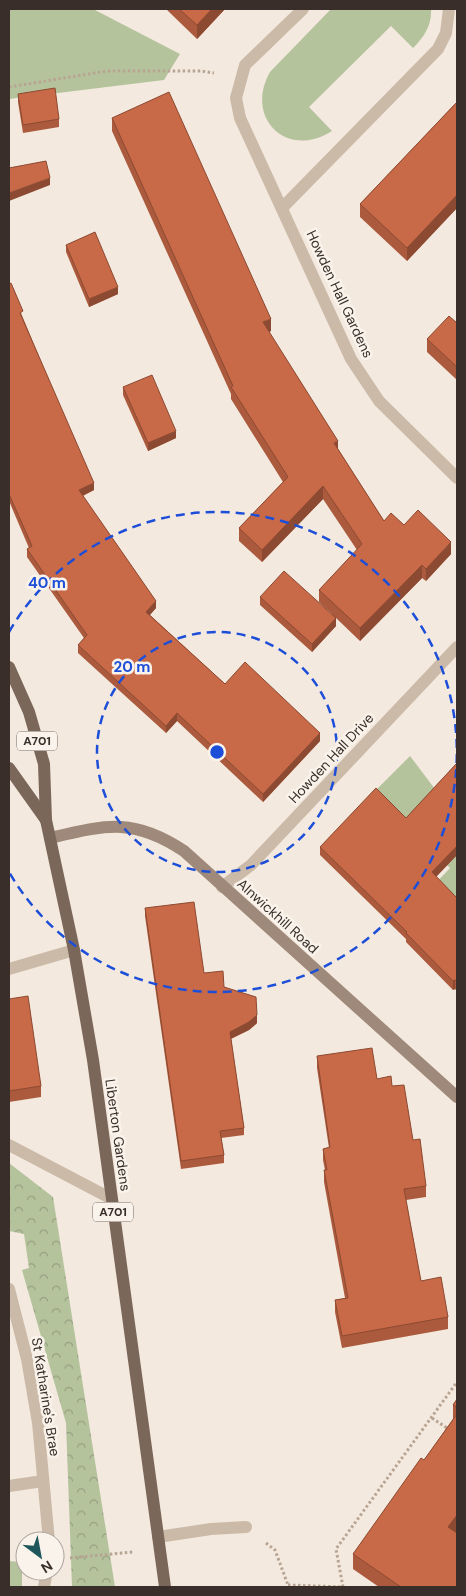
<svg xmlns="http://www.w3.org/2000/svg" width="466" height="1596" viewBox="0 0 466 1596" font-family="'DM Sans',sans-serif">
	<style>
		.green { fill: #b5c39d }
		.forest { fill: url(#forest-crowns) }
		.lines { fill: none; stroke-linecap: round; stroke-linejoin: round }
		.path { stroke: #b8a493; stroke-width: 3; stroke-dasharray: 2.5 2.5; stroke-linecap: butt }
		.lane { stroke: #ccbaa9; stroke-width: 12 }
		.street { stroke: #ccbaa9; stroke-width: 12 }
		.secondary { stroke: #9f897a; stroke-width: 12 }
		.primary { stroke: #7b665a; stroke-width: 12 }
		.wall { fill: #ac5a3d }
		.shaded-wall { fill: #8c4a32 }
		.building { fill: #c86947; stroke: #8c4a32 }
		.ring { fill: none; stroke: #1d4ed8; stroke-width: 2.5; stroke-dasharray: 9 6 }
		.labels { text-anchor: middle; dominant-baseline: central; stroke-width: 5; stroke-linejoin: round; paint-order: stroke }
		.shield { fill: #faf3eb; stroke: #736963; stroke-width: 1 }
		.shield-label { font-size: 12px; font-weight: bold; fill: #392e29 }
		.street-label { font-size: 14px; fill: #392e29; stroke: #faf3eb }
		.centre { fill: #1d4ed8; stroke: #faf3eb; stroke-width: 2.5 }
		.ring-label { font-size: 15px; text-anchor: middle; font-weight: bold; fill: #1d4ed8; stroke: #faf3eb; stroke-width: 5; stroke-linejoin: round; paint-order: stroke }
	</style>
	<defs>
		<pattern id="forest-crowns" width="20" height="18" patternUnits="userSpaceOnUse" patternTransform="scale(1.25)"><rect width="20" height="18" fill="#b5c39d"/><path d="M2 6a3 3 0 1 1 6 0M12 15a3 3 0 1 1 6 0" fill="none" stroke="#949f80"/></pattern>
	</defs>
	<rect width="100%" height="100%" fill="#f3e9de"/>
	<g class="green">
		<path d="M9,9H93L180,54L164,80L9,99Z"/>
		<path d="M331,9H431C432,25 424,37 413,48L391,26L309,107L332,131C287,160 244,118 270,72Z"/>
		<path d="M410,756L438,793L457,811V907L416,904L450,868L372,794Z"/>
		<path d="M9,1561L22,1562V1587H9Z"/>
	</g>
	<path class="forest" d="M9,1163L53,1197L115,1587H72L66,1423L22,1270L29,1268L24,1234L9,1231Z"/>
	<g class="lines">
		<g class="path">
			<path d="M9,87L107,71H201L214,73"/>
			<path d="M432,1418L450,1430"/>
			<path d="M266,1543L275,1550L288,1585"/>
			<path d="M70,1558L133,1552"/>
			<path d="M288,1585L343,1587L336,1549L457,1382"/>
		</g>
		<g class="lane">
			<path d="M9,969L74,950"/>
			<path d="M9,1145L112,1199"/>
			<path d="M9,1486L43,1481"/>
			<path d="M158,1537L211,1529L246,1527"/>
		</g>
		<g class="street">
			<path d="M303,9L245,65L236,98L240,118L351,359L379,401L457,478"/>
			<path d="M282,208L438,49L446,33L449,9"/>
			<path d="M222,887L251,865L457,647"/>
			<path d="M9,1289L27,1359L38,1423L49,1541"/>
			<path d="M44,1587L47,1571"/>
		</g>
		<path class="secondary" d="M50,838C106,825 133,817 184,851L457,1097"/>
		<g class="primary">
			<path d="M9,667L29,712L44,764L46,820L74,950L93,1060L165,1587"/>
			<path d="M9,768L46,820"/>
		</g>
	</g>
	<g class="wall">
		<path d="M166,9H225L197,39Z"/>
		<path d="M18,94L59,119V127L23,133L18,102Z"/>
		<path d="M457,102V208L407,261L360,217V204Z"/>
		<path d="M112,118L271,331L269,332L338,449L384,521L404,525L451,554L426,581L422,578L360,641L336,618V626L312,652L260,605V597L332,614L319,602V590L357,550L323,499L262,562L239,541V528L283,482L231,399V394L112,131Z"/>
		<path d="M66,245L118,294L89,307L66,252Z"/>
		<path d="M9,284L94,490L83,496L156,608L150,615L225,684L320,741L263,802L177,721L166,733L78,653V645L84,638L27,557V549L29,548L9,501Z"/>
		<path d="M457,323V380L427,352V339Z"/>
		<path d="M123,387L176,438L148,451L123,395Z"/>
		<path d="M457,763V855L436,877L457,898V991L455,989L453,990L406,942V939L320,855V847L406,818Z"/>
		<path d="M145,908L204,973L224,987L257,1023L249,1030L231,1039L244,1128V1135L221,1138L224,1155V1163L181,1169L145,916Z"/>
		<path d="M9,999L41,1086V1097L9,1102Z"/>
		<path d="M317,1056L377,1079L392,1086L413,1140L426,1186V1197L406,1200L421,1281L448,1317V1329L342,1348L335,1312V1300L345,1298L324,1182V1170H325L323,1160V1149L329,1148L317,1068Z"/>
		<path d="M457,1399V1531L456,1532L457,1587H379L353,1569V1554L424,1460L453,1419V1405Z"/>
	</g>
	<g class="shaded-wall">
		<path d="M212,9H225L197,39V25Z"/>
		<path d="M50,178V185L9,201V193Z"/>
		<path d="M457,195V208L407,261V248Z"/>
		<path d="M118,287V294L89,307V299Z"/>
		<path d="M271,319V331L263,335V322Z"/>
		<path d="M176,431V438L148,451V443Z"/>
		<path d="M338,441V454L334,443Z"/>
		<path d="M94,483V490L79,497V490Z"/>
		<path d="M323,486V499L262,562V550Z"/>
		<path d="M451,542V554L426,581V569Z"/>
		<path d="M422,565V578L360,641V628Z"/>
		<path d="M156,601V608L146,619V612Z"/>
		<path d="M336,618V626L312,652V644Z"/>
		<path d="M177,713V721L166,733V726Z"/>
		<path d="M320,733V741L263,802V794Z"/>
		<path d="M457,846V855L432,881V872Z"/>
		<path d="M455,980V989L453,990V981Z"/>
		<path d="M257,1015V1023L249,1030L230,1039V1032Z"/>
		<path d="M457,1515V1531L448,1543V1527Z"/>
	</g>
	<g class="building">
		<path d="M179,9H212L197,25Z"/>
		<path d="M55,88L59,119L23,125L18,94Z"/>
		<path d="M169,92L271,319L263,322L338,441L334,443L384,521L391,513L404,525L418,510L451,542L426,569L422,565L360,628L319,590L362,544L323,486L262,550L239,528L288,477L231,387L233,386L112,118Z"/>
		<path d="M457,102V195L407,248L360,204Z"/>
		<path d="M46,161L50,178L9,193V168Z"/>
		<path d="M95,232L118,287L89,299L66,245Z"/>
		<path d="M11,283L23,311L20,313L94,483L79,490L156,601L146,612L225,684L245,662L320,733L263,794L177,713L166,726L78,645L87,635L27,549L32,546L9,494V284Z"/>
		<path d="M449,316L457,323V367L427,339Z"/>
		<path d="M152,375L176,431L148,443L123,387Z"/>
		<path d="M284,571L336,618L312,644L260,597Z"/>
		<path d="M457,763V846L432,872L457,898V982L455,980L453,981L406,933L407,932L320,847L376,788L406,818Z"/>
		<path d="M194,902L204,973L223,971L224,987L256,997L257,1015L249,1022L230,1032L244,1128L220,1131L224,1155L181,1161L145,908Z"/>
		<path d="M28,996L41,1086L9,1091V999Z"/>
		<path d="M372,1048L377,1079L391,1076L392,1086L404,1085L413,1140L420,1139L426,1186L404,1189L421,1281L441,1277L448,1317L342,1336L335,1300L348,1298L324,1170H327L323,1149L330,1147L317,1056Z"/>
		<path d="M457,1399V1407L453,1405Z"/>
		<path d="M457,1414V1515L448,1527L457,1533V1587H401L353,1554L421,1458L424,1460Z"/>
	</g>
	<g class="ring">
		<circle cx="217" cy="752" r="120"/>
		<path d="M9 632A240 240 0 1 1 9 872"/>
	</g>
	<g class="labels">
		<g class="shield">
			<rect x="17" y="731.5" width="40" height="19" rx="4"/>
			<rect x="93" y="1202.5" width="40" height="19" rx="4"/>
		</g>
		<g class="shield-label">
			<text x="37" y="741">A701</text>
			<text x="113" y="1212">A701</text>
		</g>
		<g class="street-label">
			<text transform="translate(340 294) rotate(65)">Howden Hall Gardens</text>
			<text transform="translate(331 758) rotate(-47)">Howden Hall Drive</text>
			<text transform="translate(278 916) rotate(42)">Alnwickhill Road</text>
			<text transform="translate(118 1135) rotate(82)">Liberton Gardens</text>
			<text transform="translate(46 1397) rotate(81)">St Katharine's Brae</text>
		</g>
	</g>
	<circle cx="217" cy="752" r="8" class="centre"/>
	<g class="ring-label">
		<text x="47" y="588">40 m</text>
		<text x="132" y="672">20 m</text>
	</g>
	<rect width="466" height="1596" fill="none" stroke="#392e29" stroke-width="20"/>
	<g transform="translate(40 1556) rotate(148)"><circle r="24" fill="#faf3eb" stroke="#ada49d"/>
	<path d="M0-4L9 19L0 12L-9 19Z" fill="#1e565b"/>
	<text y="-8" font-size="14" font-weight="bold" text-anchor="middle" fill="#392e29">N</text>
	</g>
</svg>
